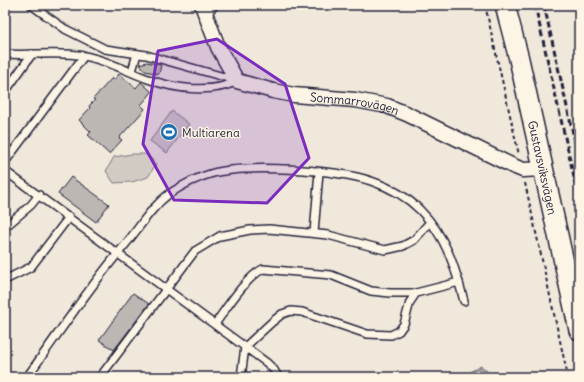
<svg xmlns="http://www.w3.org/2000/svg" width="584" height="382" viewBox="0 0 584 382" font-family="Delius,sans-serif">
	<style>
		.green { fill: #d1cbc3; stroke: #7a767f }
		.water { fill: #a6a2a2; stroke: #716f79 }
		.building { fill: #bcb7b3; stroke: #22223b }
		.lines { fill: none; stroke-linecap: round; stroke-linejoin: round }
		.lane-casing { stroke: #22223b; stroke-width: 10 }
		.street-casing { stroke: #22223b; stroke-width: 17 }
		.secondary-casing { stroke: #22223b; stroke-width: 22 }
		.path { stroke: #22223b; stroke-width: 2; stroke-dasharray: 4 3; stroke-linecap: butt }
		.lane { stroke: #fcf5e5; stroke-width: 7 }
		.street { stroke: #fcf5e5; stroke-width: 14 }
		.secondary { stroke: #fcf5e5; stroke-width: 19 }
		.rail { stroke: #22223b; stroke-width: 3; stroke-dasharray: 6 3; stroke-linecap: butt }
		.marked { fill: #7b2cbf; fill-opacity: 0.2; stroke: #7b2cbf; stroke-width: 3; stroke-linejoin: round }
		.labels { text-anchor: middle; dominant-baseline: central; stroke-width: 3; stroke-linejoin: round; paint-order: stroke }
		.street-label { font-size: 12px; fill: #22223b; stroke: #fcf5e5 }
		.poi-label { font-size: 12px; fill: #22223b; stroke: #fcf5e5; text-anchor: start }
	</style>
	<rect width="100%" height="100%" fill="#efe8db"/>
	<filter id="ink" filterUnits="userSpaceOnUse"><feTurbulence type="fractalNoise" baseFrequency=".025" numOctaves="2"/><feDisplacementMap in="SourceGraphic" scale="8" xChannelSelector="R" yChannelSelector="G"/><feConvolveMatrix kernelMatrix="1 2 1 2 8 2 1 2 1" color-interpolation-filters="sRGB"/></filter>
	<g filter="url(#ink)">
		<g class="green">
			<path d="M172,111L189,124L167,153L150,141Z"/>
			<path d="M132,154H147L156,164L148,177L132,182L114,183L106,171L114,157Z"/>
		</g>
		<path class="water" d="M481,366L494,377H460Z"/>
		<g class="building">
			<path d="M147,62L161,65L159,74L145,71L140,64Z"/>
			<path d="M119,74L136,88L141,82L152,92L141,105L145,109L119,138L122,140L109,154L88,135L91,132L79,120L90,108L89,106L95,100L93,99L112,78L114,80Z"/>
			<path d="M71,177L109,204L96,222L58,194Z"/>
			<path d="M133,293L149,304L114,350L99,340Z"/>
		</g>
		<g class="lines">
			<g class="lane-casing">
				<g id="lane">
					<path d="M31,5L65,29L105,49L146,55L235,80"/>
					<path d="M205,15L215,5"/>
					<path d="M5,54C32,56 58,51 84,56C107,60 126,71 148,79C174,89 212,94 237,81"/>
					<path d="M132,71L137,54"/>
					<path d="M5,92L32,54"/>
					<path d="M5,162L84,56"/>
					<path d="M5,171L267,363L274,370L278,377"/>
					<path d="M5,227L31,205L39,195"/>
					<path d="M314,233L319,172"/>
					<path d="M5,280L31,267L69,217"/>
					<path d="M215,324C226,309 246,277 263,269L331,275L371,291L390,293H416L459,282"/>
					<path d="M27,377C59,333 89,287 124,246C139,229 150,208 169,194C181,186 196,178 210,174C244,164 337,169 371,181C389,187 407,197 420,210C446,236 455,267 464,301"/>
					<path d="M100,377L195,251L220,236L250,230L269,229L328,235L385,250L403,246L414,240L430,222"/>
					<path d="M241,377L245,347L272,322L282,314L291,311L302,312L367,334L391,335L399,331L404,324L410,302L416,293"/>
				</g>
			</g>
			<g class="street-casing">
				<g id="street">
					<path id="s1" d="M202,5L218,47L237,81L273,91L294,95L355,100L387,106L407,114L513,166L523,170L544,169"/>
				</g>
			</g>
			<g class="secondary-casing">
				<g id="secondary">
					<path id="s2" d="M505,5L519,59L579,330"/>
				</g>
			</g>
			<g class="path">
				<path d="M485,5L519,155"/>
				<path d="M525,183L568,377"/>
			</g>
			<use href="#lane" class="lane"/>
			<use href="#street" class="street"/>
			<use href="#secondary" class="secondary"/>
			<g class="rail">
				<path d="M535,5L579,199"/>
				<path d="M544,5L579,160"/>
			</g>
		</g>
	</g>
	<path class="marked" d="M217,39L285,84L309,158L267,203L174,200L143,144L158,51Z"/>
	<defs>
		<g id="stadium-disc" transform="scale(0.9)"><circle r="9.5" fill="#1f6fb2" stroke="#fcf5e5"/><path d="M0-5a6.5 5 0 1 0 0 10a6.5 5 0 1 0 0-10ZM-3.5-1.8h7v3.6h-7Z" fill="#fff"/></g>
	</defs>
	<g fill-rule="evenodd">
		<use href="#stadium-disc" x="169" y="132"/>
	</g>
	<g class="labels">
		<g class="street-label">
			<text stroke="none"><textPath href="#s1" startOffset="204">Sommarrovägen</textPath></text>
			<text stroke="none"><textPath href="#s2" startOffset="167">Gustavsviksvägen</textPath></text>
		</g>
		<g class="poi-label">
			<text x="182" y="132">Multiarena</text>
		</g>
	</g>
	<rect width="584" height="382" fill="none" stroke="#fcf5e5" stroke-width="20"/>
	<rect x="10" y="10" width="564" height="362" fill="none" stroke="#22223b" stroke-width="1.5" filter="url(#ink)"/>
</svg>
